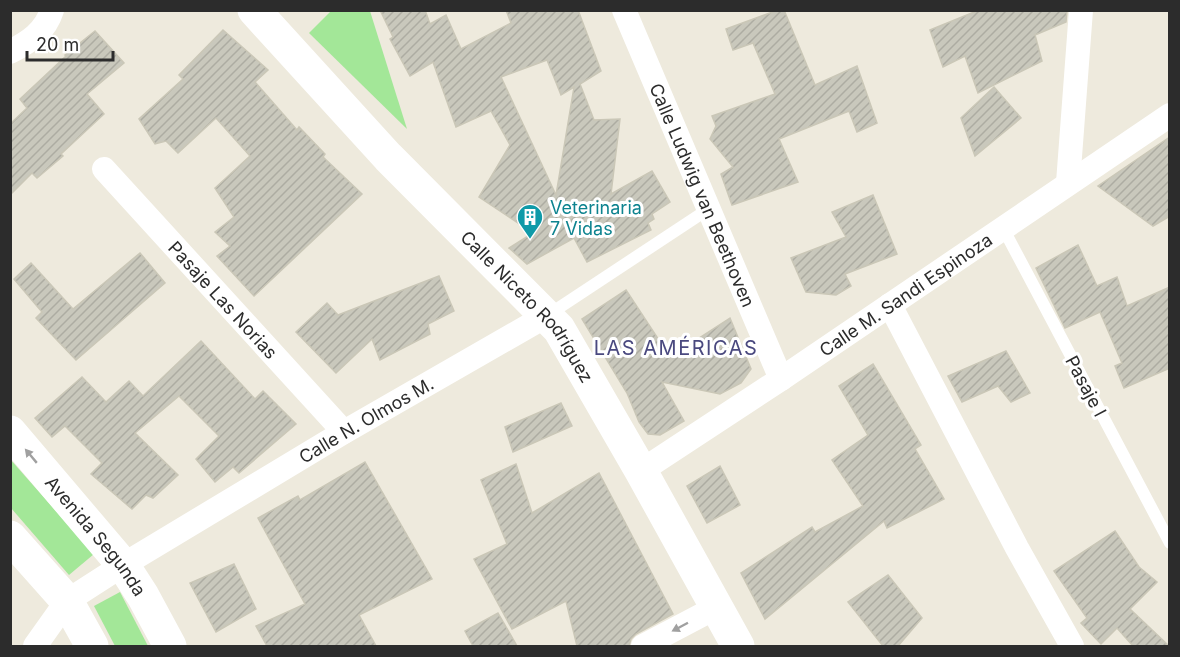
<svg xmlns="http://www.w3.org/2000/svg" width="1180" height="657" viewBox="0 0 1180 657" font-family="Inter,sans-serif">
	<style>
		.grass { fill: #a3e798 }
		.building { fill: url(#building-hatch); stroke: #cac7b7; stroke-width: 1.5; fill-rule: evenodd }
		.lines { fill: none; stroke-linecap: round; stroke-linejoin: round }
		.lane { stroke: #fff; stroke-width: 12 }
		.street { stroke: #fff; stroke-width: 24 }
		.secondary { stroke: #fff; stroke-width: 33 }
		.oneway { fill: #a0a0a0 }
		.labels { text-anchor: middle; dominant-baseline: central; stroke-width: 6; stroke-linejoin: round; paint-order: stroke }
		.street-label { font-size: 18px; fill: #2c2c2c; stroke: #fff }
		.culture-label { font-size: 18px; fill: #0d838f; stroke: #fff; text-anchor: start }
		.neighbourhood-label { font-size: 20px; letter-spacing: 1.5px; fill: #4a497f; stroke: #fff }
	</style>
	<defs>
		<pattern id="building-hatch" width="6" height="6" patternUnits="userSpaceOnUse" patternTransform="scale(1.5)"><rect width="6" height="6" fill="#c9c8bc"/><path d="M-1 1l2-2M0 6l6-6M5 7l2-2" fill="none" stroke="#adaca2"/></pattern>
	</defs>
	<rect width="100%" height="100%" fill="#eeeadd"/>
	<g class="grass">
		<path d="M332,10L370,11L407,129L309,33Z"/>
		<path d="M10,459L94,554L69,575L11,508Z"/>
		<path d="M120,592L148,646H115L94,606Z"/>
	</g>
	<g class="building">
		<path d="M380,10H425L430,24L446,15L461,49L511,23L506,10H578L601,71L580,84L594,120L620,119L611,194L652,171L670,202L652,214L654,219L648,223L651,230L587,262L574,238L527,264L509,248L533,233L479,197L510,145L491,111L456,127L433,62L410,76L390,39L393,37ZM547,60L561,95L574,87L556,195L501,77Z"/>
		<path d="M778,10H784L815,85L857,66L877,123L857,132L849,111L779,139L798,182L732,205L721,174L733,167L710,139L716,126L712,116L775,94L753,43L733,50L726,29Z"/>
		<path d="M979,10H1067L1066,22L1035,35L1042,61L978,93L965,56L943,67L930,30Z"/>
		<path d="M223,30L268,70L255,82L297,130L299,127L325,154L323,157L362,194L254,296L217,256L230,246L215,232L234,217L215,188L250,156L216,118L178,153L166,141L155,144L139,119L183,79L179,75Z"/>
		<path d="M95,31L124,63L87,94L104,114L61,154L63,156L37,178L32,173L10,195V124L27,108L20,99L66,56L65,55Z"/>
		<path d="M994,87L1021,118L975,156L961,118Z"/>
		<path d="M1170,137V216L1153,226L1098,186Z"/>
		<path d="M873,195L897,254L845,274L851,286L836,295L806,292L791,258L846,237L832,212Z"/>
		<path d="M1078,245L1097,286L1117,277L1127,306L1170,287V368L1124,388L1115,366L1122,363L1100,312L1065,328L1036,268Z"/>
		<path d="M140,253L165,283L76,360L36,318L42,312L14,279L31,263L73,309Z"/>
		<path d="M439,276L454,311L428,324L430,334L380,360L372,339L336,373L296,332L327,303L338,315Z"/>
		<path d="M626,290L670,357L730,318L751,369L741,383L720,394L662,382L684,421L660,435L648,434L639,422L627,393L582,319Z"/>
		<path d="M201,341L255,399L263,391L296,424L239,473L233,467L215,482L196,459L219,436L179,396L135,433L178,475L153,498L146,495L132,509L91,474L102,463L65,426L52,437L35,418L82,377L106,402L129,381L143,396Z"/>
		<path d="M1006,351L1030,393L1011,402L998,386L962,402L948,376Z"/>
		<path d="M873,364L921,445L915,449L944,499L887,528L884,521L765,619L741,573L812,527L815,532L863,506L832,460L868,435L839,386Z"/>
		<path d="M561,403L572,426L513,452L505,427Z"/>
		<path d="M365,462L432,579L359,615L376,646H267L256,626L305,604L258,518L298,496L300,500Z"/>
		<path d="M516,464L532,513L599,473L673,614L636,634L631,639L629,646H577L566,601L512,629L474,559L507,544L481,480Z"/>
		<path d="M720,466L740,505L707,523L687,486Z"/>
		<path d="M1115,531L1139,567L1157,582L1130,609L1169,646H1133L1117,628L1101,644L1081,623L1087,618L1054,571Z"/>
		<path d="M234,564L256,609L216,632L190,583Z"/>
		<path d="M888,575L922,618L898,646H883L848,602Z"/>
		<path d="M498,613L517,646H473L465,631Z"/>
	</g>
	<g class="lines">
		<g class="lane">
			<path d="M1003,228L1170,543"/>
			<path d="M548,315L710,208"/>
		</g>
		<g class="street">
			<path id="s1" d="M624,10L781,379"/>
			<path d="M10,52C29,42 45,32 52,10"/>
			<path id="s2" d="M104,169L344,432"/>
			<path d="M1068,183L1081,10"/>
			<path d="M890,305L1017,548L1072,646"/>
			<path id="s3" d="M641,471L781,379L1170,115"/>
			<path id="s4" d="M35,646L67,601L123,565L344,432L546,316"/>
			<path d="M643,646L717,607"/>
		</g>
		<g class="secondary">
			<path id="s5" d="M254,10L388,157L559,329L641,471L738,646"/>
			<path id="s6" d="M10,432L123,565L143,596L170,646"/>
			<path d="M10,537L67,601L92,646"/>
		</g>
	</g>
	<defs><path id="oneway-solid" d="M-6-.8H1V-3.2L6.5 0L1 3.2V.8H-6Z" transform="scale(1.5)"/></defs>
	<g class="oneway">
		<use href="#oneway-solid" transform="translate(31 456) rotate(-130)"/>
		<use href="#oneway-solid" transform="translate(680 627) rotate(152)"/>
	</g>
	<defs>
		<g id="building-pin" transform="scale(1.35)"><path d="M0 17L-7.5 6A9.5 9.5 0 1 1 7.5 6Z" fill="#0f9aa8" stroke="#fff"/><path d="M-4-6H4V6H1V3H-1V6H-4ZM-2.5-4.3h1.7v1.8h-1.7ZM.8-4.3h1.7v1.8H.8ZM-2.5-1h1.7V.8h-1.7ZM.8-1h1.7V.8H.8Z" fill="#fff"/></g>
	</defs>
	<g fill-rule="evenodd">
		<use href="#building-pin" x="530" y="217"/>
	</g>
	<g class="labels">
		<g class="street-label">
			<text stroke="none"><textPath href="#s1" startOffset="201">Calle Ludwig van Beethoven</textPath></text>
			<text stroke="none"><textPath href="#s3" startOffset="318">Calle M. Sandi Espinoza</textPath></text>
			<text stroke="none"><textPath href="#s2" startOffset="177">Pasaje Las Norias</textPath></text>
			<text stroke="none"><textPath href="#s5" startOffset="404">Calle Niceto Rodríguez</textPath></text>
			<text transform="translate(1086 386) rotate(62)">Pasaje I</text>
			<text stroke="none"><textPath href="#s4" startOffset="405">Calle N. Olmos M.</textPath></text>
			<text stroke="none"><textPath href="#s6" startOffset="135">Avenida Segunda</textPath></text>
		</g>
		<g class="culture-label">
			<text x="550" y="207">Veterinaria<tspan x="550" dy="21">7 Vidas</tspan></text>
		</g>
		<g class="neighbourhood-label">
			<text x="676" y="348">LAS AMÉRICAS</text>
		</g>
	</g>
	<rect width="1180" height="657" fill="none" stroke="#2c2c2c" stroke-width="24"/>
	<path d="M27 51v9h86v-9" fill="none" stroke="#2c2c2c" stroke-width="3"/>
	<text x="36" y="51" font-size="18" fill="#2c2c2c" stroke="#ffffff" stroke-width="4.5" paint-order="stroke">20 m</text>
</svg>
